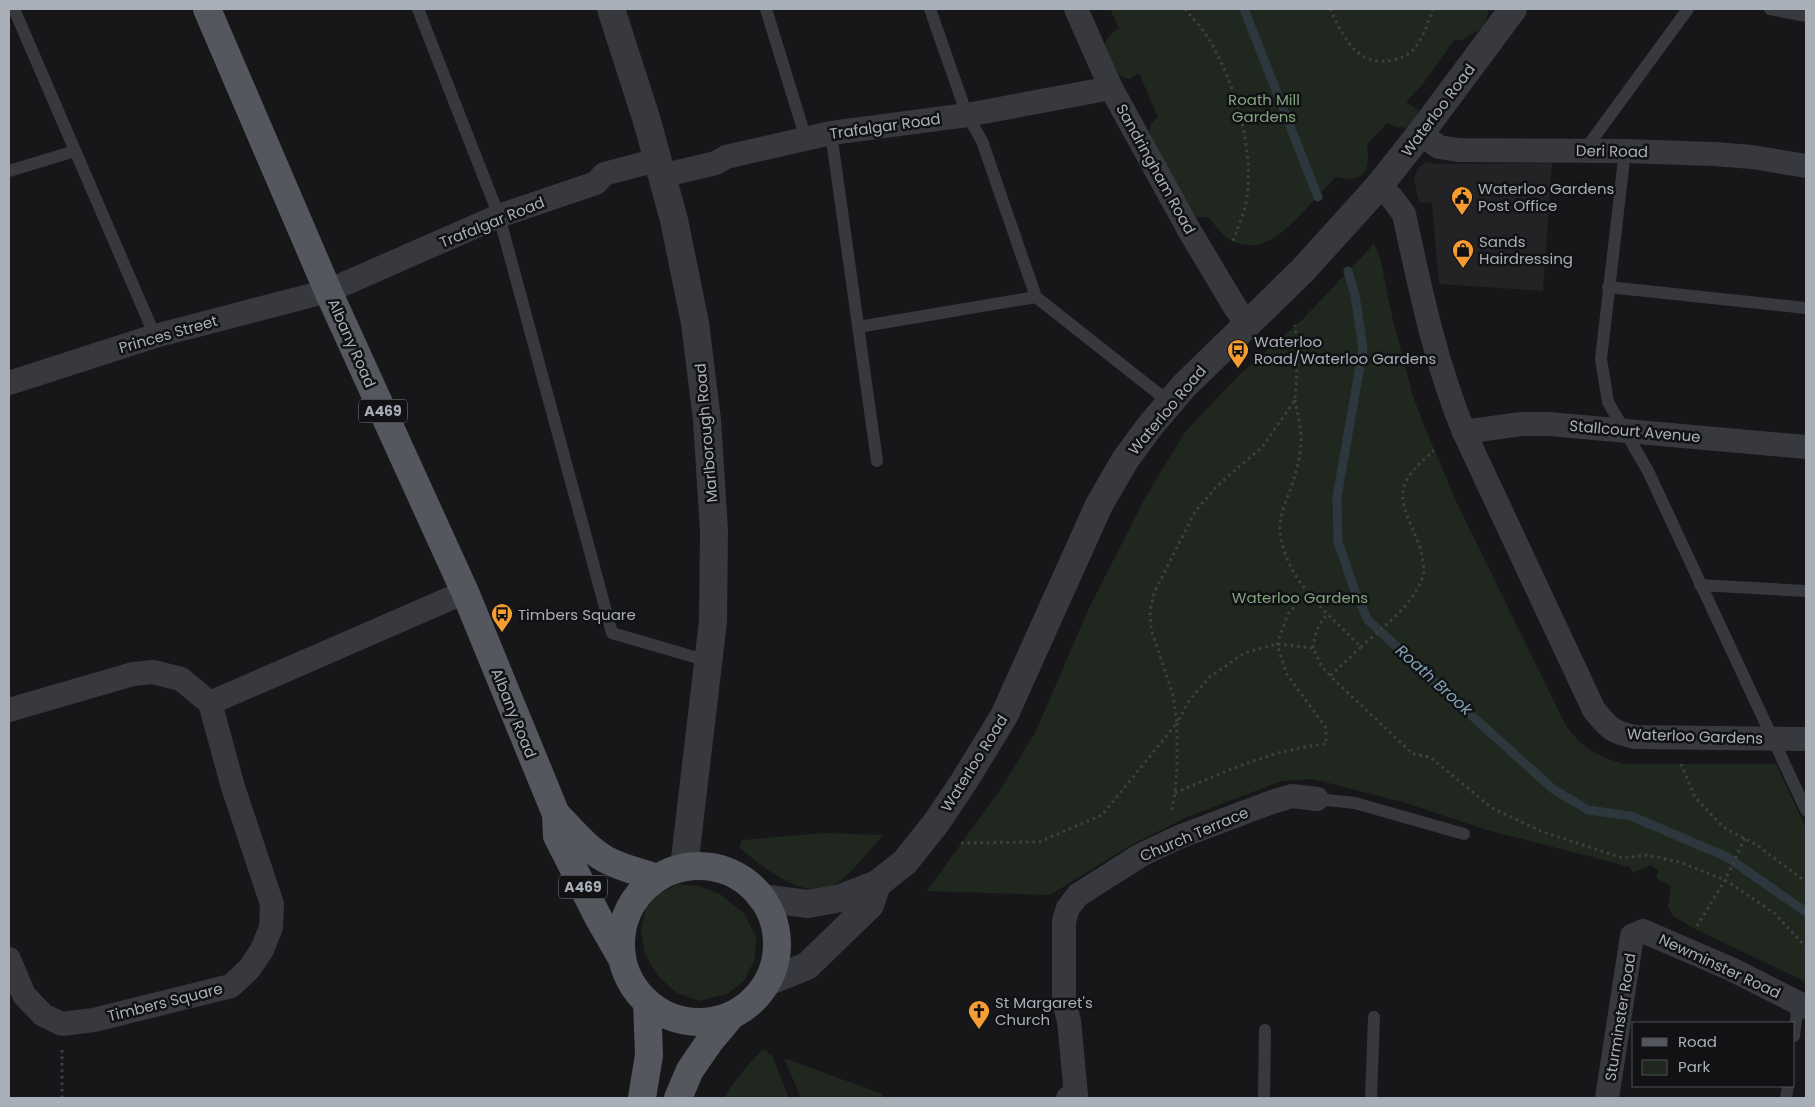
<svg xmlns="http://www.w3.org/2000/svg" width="1815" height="1107" viewBox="0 0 1815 1107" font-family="Poppins,sans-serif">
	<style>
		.built { fill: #232326 }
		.green { fill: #1f271f }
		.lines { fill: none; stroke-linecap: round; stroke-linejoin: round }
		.stream { stroke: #2c383d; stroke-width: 9 }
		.path { stroke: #3e4045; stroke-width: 3; stroke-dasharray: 2.5 4; stroke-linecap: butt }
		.service { stroke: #38393e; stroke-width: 12 }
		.minor { stroke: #38393e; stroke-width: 24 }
		.tertiary { stroke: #38393e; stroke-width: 28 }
		.primary { stroke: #54575d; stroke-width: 28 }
		.labels { text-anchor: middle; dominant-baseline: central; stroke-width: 5; stroke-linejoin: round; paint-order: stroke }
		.shield { fill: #121214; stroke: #7b8088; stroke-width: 1 }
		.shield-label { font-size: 14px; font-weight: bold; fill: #a8afb9 }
		.park-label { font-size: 15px; fill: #81a47f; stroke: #121214 }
		.street-label { font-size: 15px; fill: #a8afb9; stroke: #121214 }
		.poi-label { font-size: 15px; fill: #a8afb9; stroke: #121214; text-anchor: start }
		.water-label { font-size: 16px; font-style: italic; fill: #7fa2b4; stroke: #121214 }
	</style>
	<rect width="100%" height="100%" fill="#171719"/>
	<path class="built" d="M1426,162L1438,164L1552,163L1543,291L1439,284L1432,203L1419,202L1414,179L1417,169Z"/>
	<g class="green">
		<path d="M1110,9H1489L1484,27L1460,41L1455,39L1423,84L1406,102L1417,109L1421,115L1413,128L1396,127L1387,123L1367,144C1371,170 1365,184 1336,177C1325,188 1315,199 1304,211C1285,231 1263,255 1232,241C1222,236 1215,225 1208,217H1194L1149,139C1149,130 1149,122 1158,118L1139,73L1129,79L1117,75L1103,50L1108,37L1119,28Z"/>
		<path d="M1374,244L1380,257L1392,316L1413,396L1423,423L1457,503L1565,724C1581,748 1596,755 1623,764H1776L1806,828V982L1695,929L1673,916L1668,906L1671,886L1656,878L1659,871L1651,865L1633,873L1630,867L1487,830L1406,803L1313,779L1282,781L1187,817L1133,844L1050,895L927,891L1002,787L1036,731L1088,610L1145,498L1185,432L1238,376L1302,320Z"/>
		<path d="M823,833L884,835C871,848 855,870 841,880C806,906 769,870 740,849V843L743,840Z"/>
		<path d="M678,884L699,886L720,894L744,913L756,937L755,959L744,981L727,994L700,1001L677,993L658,976L645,954L641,931L646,907L660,893Z"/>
		<path d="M763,1049L772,1055L789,1098H724C735,1080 748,1064 763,1049Z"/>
		<path d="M784,1058L882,1094L883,1098H801Z"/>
	</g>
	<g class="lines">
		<g class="stream">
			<path d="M1244,9L1318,197"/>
			<path d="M1348,271L1355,295L1363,349L1337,497L1338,542L1355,591L1368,620L1450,696L1553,789L1588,810L1631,816L1727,857L1806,912"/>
		</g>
		<g class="path">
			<path d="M1185,9C1193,19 1202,28 1209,39C1234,82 1254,147 1247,197C1245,212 1238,227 1233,241"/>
			<path d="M1330,9C1342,34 1355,65 1388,61C1397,60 1406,57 1413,50C1423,39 1428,22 1433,9"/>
			<path d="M1295,400C1297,413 1302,428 1301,442C1301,452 1298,465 1295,475C1291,493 1279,511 1280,530C1283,579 1330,615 1361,647L1330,676L1413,754L1430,757L1492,808L1543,832L1623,858L1647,855L1679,862L1725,880L1774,913L1806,947"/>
			<path d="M1361,647C1383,627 1414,605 1423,576C1425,571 1423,563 1422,557C1419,533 1394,506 1406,481C1412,469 1425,459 1434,450"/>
			<path d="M1313,648C1315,634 1318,623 1329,613"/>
			<path d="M1681,764L1695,797L1723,827L1757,845L1806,882"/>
			<path d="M1175,793C1224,772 1273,749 1326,744V728L1286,673L1277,644L1288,614L1308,592"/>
			<path d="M1172,810L1175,793L1177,768V723L1190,699L1210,677L1244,653L1277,644L1313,648L1321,665L1330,676"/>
			<path d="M961,843L1039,842L1102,815L1177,723L1173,695L1151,629L1150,612L1154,593L1195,512L1217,486L1263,446L1295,400L1298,353L1295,325"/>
			<path d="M1697,926L1725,880L1745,838"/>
			<path d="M62,1050V1098"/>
		</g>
		<g class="service">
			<path d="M14,9L155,336"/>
			<path d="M418,9L499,216L612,633L708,661"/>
			<path d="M766,9L806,139"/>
			<path d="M930,9L967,115L982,141L1036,297L1169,402"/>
			<path d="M1770,9L1806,16"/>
			<path d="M831,133L877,461"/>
			<path d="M1584,151L1688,9"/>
			<path d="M1625,151L1601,359L1608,402L1648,471L1806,810"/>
			<path d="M9,171L75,151"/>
			<path d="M1608,287L1806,308"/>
			<path d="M858,327L1036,297"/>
			<path d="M1700,585L1806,591"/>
			<path d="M1317,799L1355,803L1464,834"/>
			<path d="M1794,1036L1798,1003"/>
			<path d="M1264,1098L1265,1030"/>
			<path d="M1371,1098L1374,1017"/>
			<path d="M1786,1098L1788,1086"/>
		</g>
		<g class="minor">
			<path d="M1076,9L1111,88L1189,230L1235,307L1247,324"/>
			<path d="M1420,134L1439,147L1458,150L1625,151L1714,154L1752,157L1806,166"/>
			<path d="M661,176L716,163L726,157L831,133L967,115L1111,88"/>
			<path d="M1379,186L1392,198L1404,214C1420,288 1435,362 1464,432L1594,710C1609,728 1611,732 1635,737L1806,739"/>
			<path d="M9,383L155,336L328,291L499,216L596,183L604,174L657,160"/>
			<path d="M1464,432L1521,424H1549L1806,447"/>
			<path d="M210,703L465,592"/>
			<path d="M9,710L133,674L153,672L181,679L210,703L233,787L272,904L271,927L262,950L249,969L231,986L94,1020L62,1024L43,1015L24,995L9,959"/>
			<path d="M1068,1098L1076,1095L1069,1021L1064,1002V921L1068,908L1078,895L1141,855L1179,837L1272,802L1292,796L1317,799"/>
			<path d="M1607,1098L1632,936L1643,931L1731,969L1806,1007"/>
		</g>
		<g class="tertiary">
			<path d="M611,9L647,121L674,220L695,323L707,420L714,530L713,621L684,867"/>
			<path d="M761,898L808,904L841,898L877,884L905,862L936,823L963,783L1004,716L1099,505L1125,460L1150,426L1184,386L1303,270L1379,186L1420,134L1513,9"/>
			<path d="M767,982L807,966L870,905L877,884"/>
		</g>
		<g class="primary">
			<path d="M207,9L328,291L465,592L556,814L557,836L598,917L621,957"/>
			<path d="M556,814C571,829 586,848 605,859C621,868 640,872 657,878"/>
			<circle cx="699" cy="944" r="78"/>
			<path d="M642,1098L649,1055L647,1002"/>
			<path d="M678,1098L690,1070L710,1041L732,1015"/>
		</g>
	</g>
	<defs>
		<g id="civic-pin" transform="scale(1.125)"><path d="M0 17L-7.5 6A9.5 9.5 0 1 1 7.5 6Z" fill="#f59d32" stroke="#121214"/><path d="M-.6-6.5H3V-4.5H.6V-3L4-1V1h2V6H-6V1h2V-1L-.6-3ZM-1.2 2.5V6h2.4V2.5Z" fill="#111"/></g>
		<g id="shop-pin" transform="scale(1.125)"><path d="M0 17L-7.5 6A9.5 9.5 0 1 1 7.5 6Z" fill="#f59d32" stroke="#121214"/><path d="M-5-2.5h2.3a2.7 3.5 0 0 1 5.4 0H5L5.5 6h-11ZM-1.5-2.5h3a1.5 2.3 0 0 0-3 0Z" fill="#111"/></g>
		<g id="bus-pin" transform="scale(1.125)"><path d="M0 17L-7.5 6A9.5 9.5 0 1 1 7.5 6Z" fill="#f59d32" stroke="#121214"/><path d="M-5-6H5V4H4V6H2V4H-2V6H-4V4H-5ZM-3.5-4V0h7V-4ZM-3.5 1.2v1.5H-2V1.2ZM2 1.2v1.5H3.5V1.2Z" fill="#111"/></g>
		<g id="church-pin" transform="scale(1.125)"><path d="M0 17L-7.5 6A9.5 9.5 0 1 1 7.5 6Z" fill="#f59d32" stroke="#121214"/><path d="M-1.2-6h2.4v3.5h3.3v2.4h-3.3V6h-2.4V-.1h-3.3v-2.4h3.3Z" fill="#111"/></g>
	</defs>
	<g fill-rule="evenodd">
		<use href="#civic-pin" x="1462" y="197"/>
		<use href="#shop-pin" x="1463" y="250"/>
		<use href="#bus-pin" x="1238" y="350"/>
		<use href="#bus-pin" x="502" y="614"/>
		<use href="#church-pin" x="979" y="1011"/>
	</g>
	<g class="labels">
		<g class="shield">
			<rect x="359" y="399.5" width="48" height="23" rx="4"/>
			<rect x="559" y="875.5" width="48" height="23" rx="4"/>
		</g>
		<g class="shield-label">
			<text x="383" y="411">A469</text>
			<text x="583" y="887">A469</text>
		</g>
		<g class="park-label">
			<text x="1264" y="99">Roath Mill<tspan x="1264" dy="17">Gardens</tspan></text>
			<text x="1300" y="597">Waterloo Gardens</text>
		</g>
		<g class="street-label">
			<text transform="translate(1438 110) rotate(-53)">Waterloo Road</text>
			<text transform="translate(885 126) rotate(-8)">Trafalgar Road</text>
			<text transform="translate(1612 151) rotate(1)">Deri Road</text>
			<text transform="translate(1156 169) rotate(61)">Sandringham Road</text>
			<text transform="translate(492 222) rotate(-22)">Trafalgar Road</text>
			<text transform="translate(168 334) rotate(-16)">Princes Street</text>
			<text transform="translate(352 343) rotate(66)">Albany Road</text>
			<text transform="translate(1167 410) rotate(-50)">Waterloo Road</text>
			<text transform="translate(1635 431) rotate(5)">Stallcourt Avenue</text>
			<text transform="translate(706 433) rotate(-95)">Marlborough Road</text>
			<text transform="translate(514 713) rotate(68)">Albany Road</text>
			<text transform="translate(1695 736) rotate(2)">Waterloo Gardens</text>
			<text transform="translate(974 763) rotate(-58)">Waterloo Road</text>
			<text transform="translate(1194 834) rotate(-23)">Church Terrace</text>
			<text transform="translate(1720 966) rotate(25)">Newminster Road</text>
			<text transform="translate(165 1002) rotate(-14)">Timbers Square</text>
			<text transform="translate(1620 1017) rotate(-81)">Sturminster Road</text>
		</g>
		<g class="poi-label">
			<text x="1478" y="188">Waterloo Gardens<tspan x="1478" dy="17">Post Office</tspan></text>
			<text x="1479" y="241">Sands<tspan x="1479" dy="17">Hairdressing</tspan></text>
			<text x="1254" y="341">Waterloo<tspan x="1254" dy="17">Road/Waterloo Gardens</tspan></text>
			<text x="518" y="614">Timbers Square</text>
			<text x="995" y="1002">St Margaret's<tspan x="995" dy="17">Church</tspan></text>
		</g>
		<g class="water-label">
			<text transform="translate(1434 680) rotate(42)">Roath Brook</text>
		</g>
	</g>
	<rect width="1815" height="1107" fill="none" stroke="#a8afb9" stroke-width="20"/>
	<rect x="1632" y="1022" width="162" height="65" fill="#121214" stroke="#4e5156"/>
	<rect x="1642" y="1038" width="25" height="8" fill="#54575d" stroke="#4e5156"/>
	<text x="1678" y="1047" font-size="15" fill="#a8afb9">Road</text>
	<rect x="1642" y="1060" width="25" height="15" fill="#1f271f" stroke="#4e5156"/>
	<text x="1678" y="1072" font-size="15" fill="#a8afb9">Park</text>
</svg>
